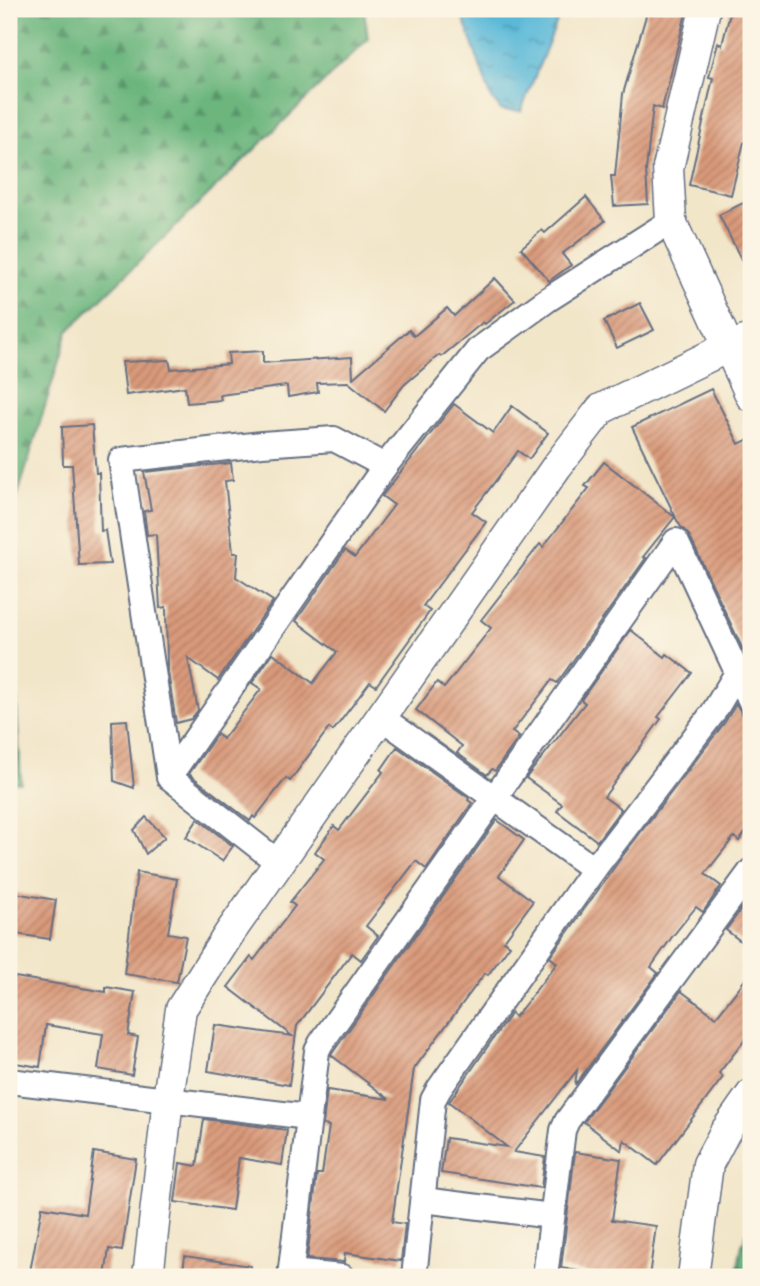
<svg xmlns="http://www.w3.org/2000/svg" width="760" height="1286" viewBox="0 0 760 1286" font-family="Mali,sans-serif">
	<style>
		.forest { fill: url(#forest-firs); stroke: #44726e; stroke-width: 2 }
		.water { fill: url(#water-ripples); stroke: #3a749b; stroke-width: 2 }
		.building { fill: url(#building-hatch) }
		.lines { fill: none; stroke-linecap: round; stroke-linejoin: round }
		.minor-casing { stroke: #666f83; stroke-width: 28 }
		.tertiary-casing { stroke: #666f83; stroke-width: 33 }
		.minor { stroke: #fff; stroke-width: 24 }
		.tertiary { stroke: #fff; stroke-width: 30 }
	</style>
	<defs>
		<pattern id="forest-firs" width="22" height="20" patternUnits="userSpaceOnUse" patternTransform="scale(1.75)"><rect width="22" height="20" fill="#6cb67e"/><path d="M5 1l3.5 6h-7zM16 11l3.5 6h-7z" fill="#58946a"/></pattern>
		<pattern id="water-ripples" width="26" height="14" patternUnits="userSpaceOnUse" patternTransform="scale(1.75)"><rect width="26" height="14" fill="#5ab9d8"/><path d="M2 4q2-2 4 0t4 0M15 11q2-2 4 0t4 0" fill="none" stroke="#4a97b2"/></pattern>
		<pattern id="building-hatch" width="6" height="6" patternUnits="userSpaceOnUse" patternTransform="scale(1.75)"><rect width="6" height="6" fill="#da9a7a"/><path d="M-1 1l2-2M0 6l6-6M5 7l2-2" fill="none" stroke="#b07e67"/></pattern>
	</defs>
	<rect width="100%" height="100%" fill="#fcf5e5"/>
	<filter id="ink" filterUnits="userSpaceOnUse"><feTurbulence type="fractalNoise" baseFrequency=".0143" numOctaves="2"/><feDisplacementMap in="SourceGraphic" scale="14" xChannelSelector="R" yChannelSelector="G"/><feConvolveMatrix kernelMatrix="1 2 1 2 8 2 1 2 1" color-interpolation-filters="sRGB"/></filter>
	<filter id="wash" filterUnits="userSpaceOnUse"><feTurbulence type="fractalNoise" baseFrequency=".00686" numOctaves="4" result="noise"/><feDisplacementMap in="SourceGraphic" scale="28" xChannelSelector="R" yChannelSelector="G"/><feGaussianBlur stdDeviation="1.57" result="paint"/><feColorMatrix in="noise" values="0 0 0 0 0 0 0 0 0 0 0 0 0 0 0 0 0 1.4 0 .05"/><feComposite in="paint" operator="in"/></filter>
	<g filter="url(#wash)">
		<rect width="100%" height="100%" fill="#f2e6c9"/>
		<g class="forest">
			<path d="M9,9H364L368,39L68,331L9,524Z"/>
			<path d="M9,550L21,783L9,782Z"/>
			<path d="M751,1224V1277H736L742,1245Z"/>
		</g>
		<path class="water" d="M460,9H562L521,111L501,110L491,97Z"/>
		<g id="blocks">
			<g class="building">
				<path d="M648,9H687L662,109L653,106L646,170L648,204L614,206L611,176H615L623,94Z"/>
				<path d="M731,9H751V143L744,142L731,195L689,185L713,78L709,77L718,43L722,45Z"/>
				<path d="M586,197L605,221L562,254L571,265L549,281L521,248L542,230L545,233Z"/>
				<path d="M743,203L751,219V279L719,215Z"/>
				<path d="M495,278L515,300L485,324L483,322L441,357L439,355L404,385L384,411L348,382L317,383L318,392L288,397L287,386L220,395L221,400L187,403L185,387L126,395L122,362L169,360L171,369L229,364L228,353L263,351V363L352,357L353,378L409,330L414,336L447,308L454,316Z"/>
				<path d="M640,303L654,330L617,348L604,321Z"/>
				<path d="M711,389L739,444L751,438V654H745L689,535L681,527L675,517L643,557L646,558L557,683L552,680L512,732L519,737L495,771L492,769L487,775L457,753L462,746L416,710L437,682L444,688L491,628L481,620L540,544L543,547L589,488L585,486L604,462L676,518L632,427Z"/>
				<path d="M454,404L493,433L512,406L548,433L529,459L518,451L472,512L486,522L423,606L430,611L376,686L370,682L333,731L329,728L290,781L286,778L255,818L253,816L250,821L189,774L217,734L223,739L261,689L252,683L273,653L313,683L337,652L296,621L345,550L355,557L394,505L382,496Z"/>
				<path d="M92,425L96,473H99L101,531L105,530L110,564L79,565L72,465H63L62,427Z"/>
				<path d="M231,463L233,480L225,481L233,553H238L236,577L273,601L218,680L188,658L198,710L191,719L176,723L167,666L166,607L160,608L156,534L147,535L144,511L151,510L144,472Z"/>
				<path d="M631,630L665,657L667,654L692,673L658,717L661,719L604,797L621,809L597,841L557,811L562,804L526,778L585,703L581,700Z"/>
				<path d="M736,704L742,714L751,717V825L739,841L734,837L705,874L721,886L703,912L696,907L672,937L651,967L658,973L575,1085L577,1070L514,1152L545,1157L541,1188L441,1173L446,1138L507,1147L449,1102L511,1013L515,1017L557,963L550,957L621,858L725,722Z"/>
				<path d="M127,720L134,788L114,781L112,721Z"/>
				<path d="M397,747L469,798L468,800L472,803L426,869L416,861L366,926L378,936L361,960L352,953L297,1026L289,1085L208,1071L215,1025L292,1036L228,987L251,957L254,960L295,906L290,902L324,859L315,852L334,826L339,830L383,772L381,770Z"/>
				<path d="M146,817L165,837L146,854L134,830Z"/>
				<path d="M198,819L233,846L222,861L186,837Z"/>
				<path d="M497,820L524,840L499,876L533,901L504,941L510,945L488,975L485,973L414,1069L392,1222L405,1224L401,1261L345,1253L344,1262L307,1259L317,1174H322L329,1126L323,1125L327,1090L389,1099L331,1055Z"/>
				<path d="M137,872L177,879L168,933L186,936L177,982L124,974Z"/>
				<path d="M9,892L56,900L50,939L9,933Z"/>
				<path d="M745,904L751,909V949L726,930Z"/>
				<path d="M751,972V1032L719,1073L723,1077L657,1165L624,1140L622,1151L584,1122L681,991L716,1017Z"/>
				<path d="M9,976L106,992V987L135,992L128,1035L138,1037L132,1075L98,1069L103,1034L46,1025L40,1067L9,1062Z"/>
				<path d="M204,1119L287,1130L282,1165L239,1158L232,1210L175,1202L180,1163L197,1166Z"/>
				<path d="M94,1152L136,1159L122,1251L109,1249L105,1277H29L42,1207L85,1214Z"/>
				<path d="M575,1152L621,1159L612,1220L656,1226L649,1277H612L561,1268Z"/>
				<path d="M185,1256L251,1266L250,1277H182Z"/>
			</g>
		</g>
	</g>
	<g filter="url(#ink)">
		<use href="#blocks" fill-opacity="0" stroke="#666f83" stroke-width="2"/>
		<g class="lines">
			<g class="minor-casing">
				<g id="minor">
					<path d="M382,718L594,869"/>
					<path d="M169,777L385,466L478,350L547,300L671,221"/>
					<path d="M279,863L169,777L121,460L262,444L334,439L385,466"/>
					<path d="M9,1081L308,1117"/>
					<path d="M423,1200L552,1216"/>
					<path d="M291,1272L342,1277"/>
					<path d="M290,1277L317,1051L321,1043L676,541L751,702"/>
					<path d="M414,1277L433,1100L439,1089L594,869L713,713L737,673L748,668"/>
					<path d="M545,1277L563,1130L567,1121L751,871"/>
				</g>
			</g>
			<g class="tertiary-casing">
				<g id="tertiary">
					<path d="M705,9L668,168L671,221L751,396"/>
					<path d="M148,1277L168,1099L181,1009L229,934L557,466L601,409L728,347L751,339"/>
					<path d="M693,1277L708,1164L725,1132L751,1095"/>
				</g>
			</g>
			<use href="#minor" class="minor"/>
			<use href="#tertiary" class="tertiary"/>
		</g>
	</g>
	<rect width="760" height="1286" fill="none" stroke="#fcf5e5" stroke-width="35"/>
</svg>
